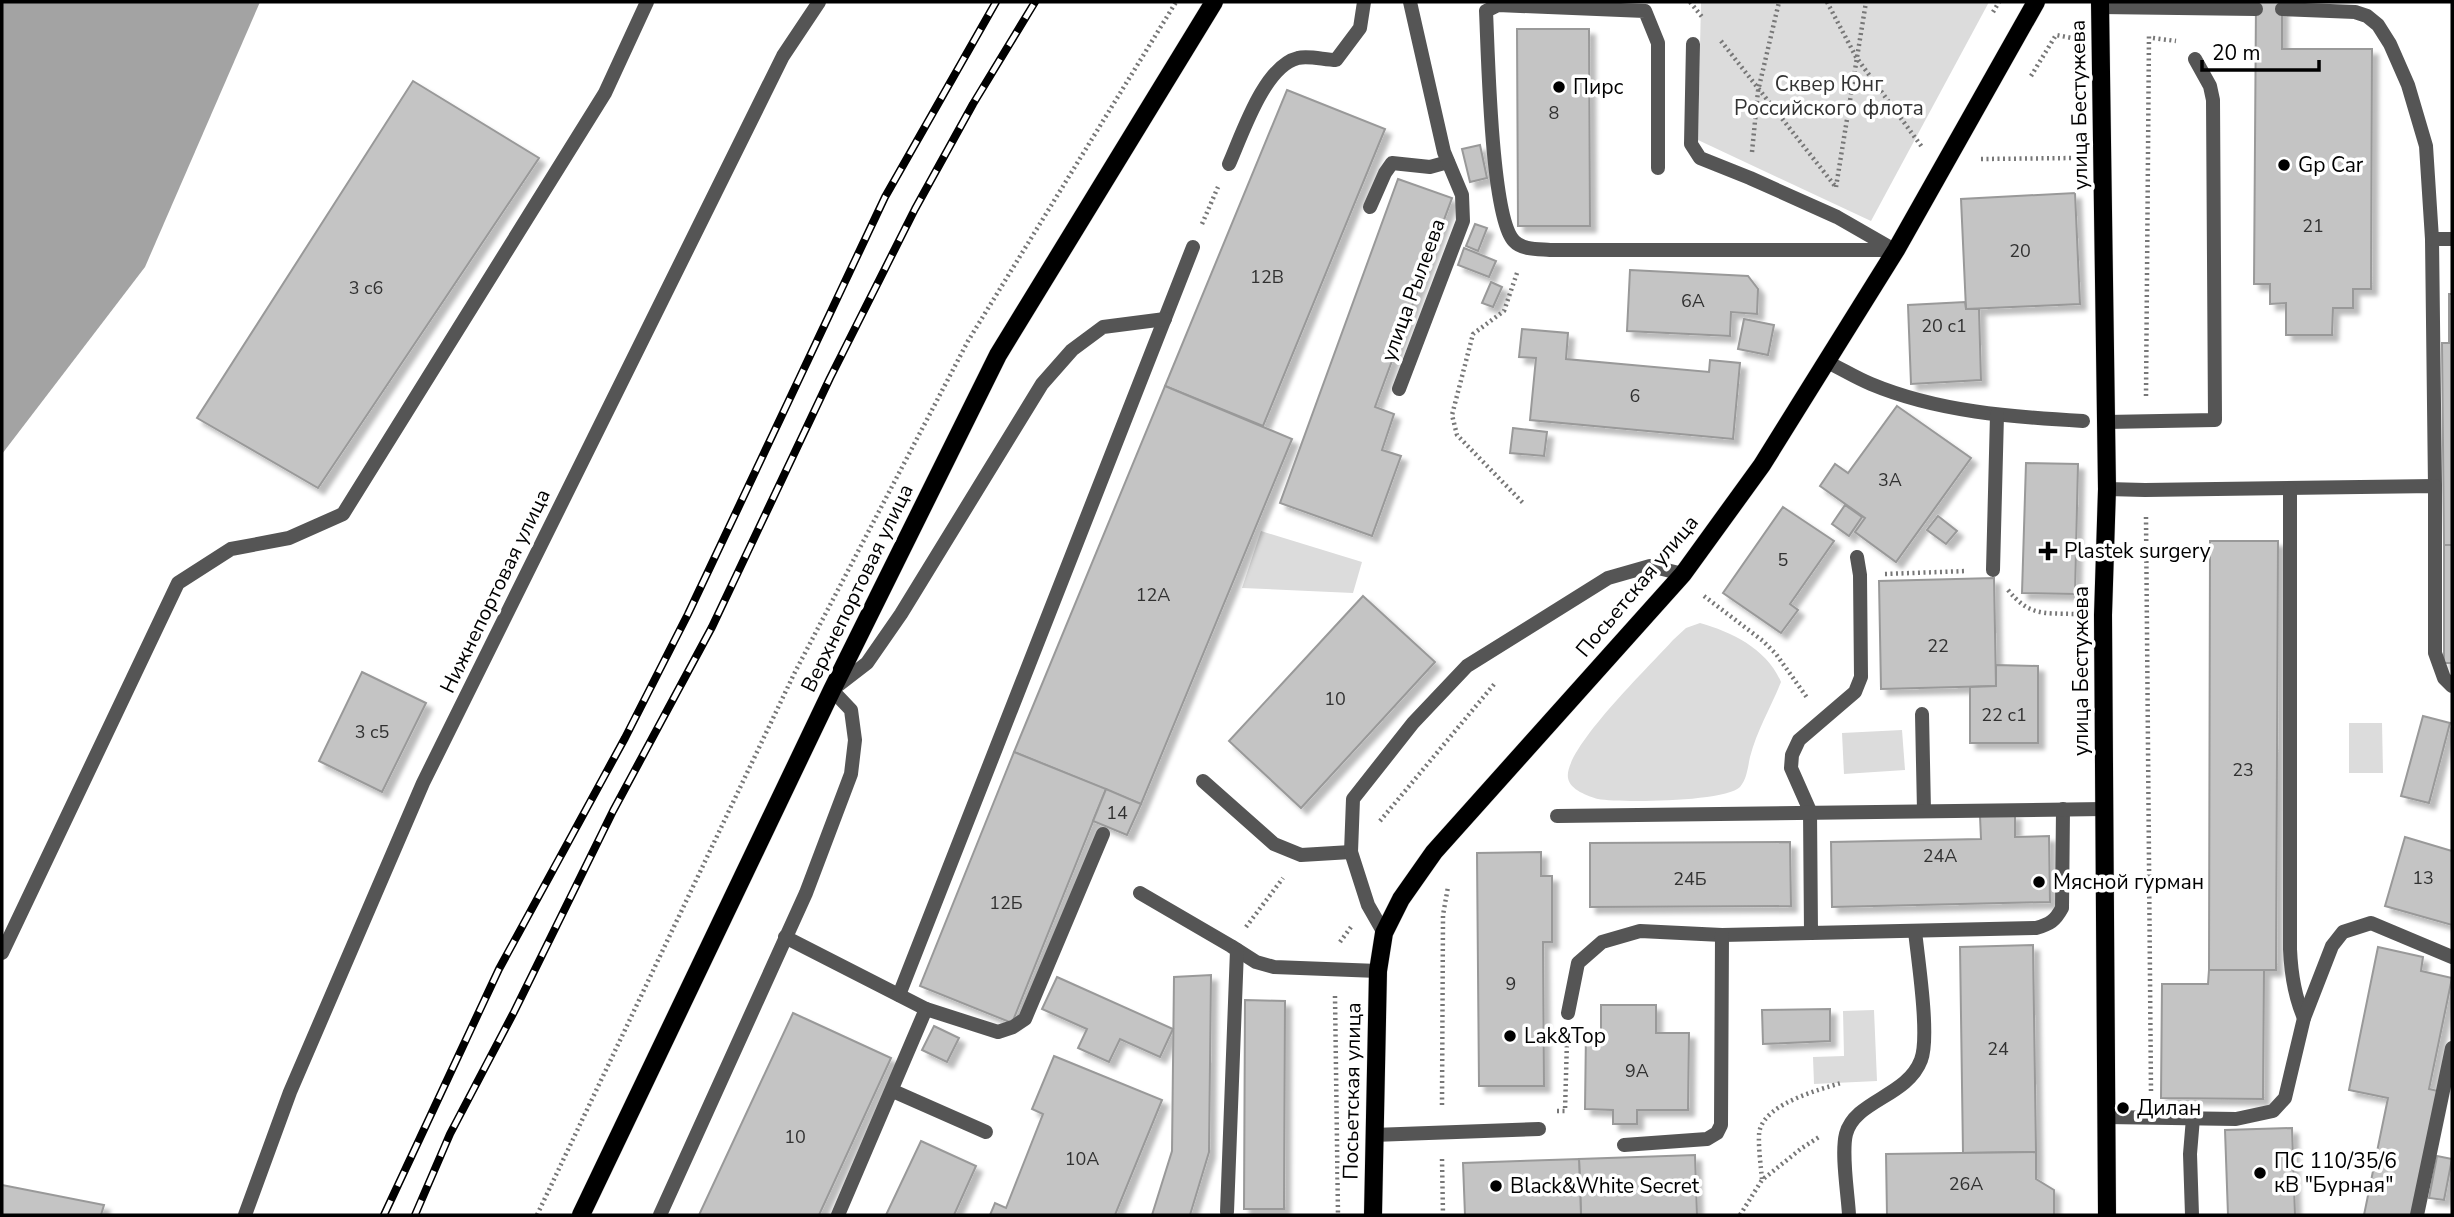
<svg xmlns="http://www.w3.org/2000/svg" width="2454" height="1217" viewBox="0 0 2454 1217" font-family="'Nunito Sans',sans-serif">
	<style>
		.green { fill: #dcdcdc }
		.water { fill: #a3a3a3 }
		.building { fill: #c4c4c4; stroke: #999; stroke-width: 2; filter: url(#shadow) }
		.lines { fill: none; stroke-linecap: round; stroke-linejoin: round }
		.primary-casing { stroke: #dbdbdb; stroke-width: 19 }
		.path { stroke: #777; stroke-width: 4.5; stroke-dasharray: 2 3.5; stroke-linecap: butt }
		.lane { stroke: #555; stroke-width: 14 }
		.street { stroke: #555; stroke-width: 14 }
		.primary { stroke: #000; stroke-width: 18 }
		.rail-casing { stroke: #000; stroke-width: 8 }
		.rail { stroke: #fff; stroke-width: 5; stroke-dasharray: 16; stroke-linecap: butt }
		.poi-dot { fill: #000; stroke: #fff; stroke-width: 2.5 }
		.labels { text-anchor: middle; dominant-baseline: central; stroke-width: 7; stroke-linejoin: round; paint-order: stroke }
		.number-label { font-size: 18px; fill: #313131 }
		.park-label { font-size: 21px; fill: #333; stroke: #fff }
		.poi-label { font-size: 21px; fill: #000; stroke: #fff; text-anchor: start }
		.street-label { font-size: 21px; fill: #000; stroke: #fff }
	</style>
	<defs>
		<filter id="shadow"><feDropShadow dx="6" dy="6" stdDeviation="2" flood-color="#0004"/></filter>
	</defs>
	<rect width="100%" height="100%" fill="#fff"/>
	<g class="green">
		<path d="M1701,2H1989L1871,221L1698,140Z"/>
		<path d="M1261,531L1362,562L1353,593L1242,588Z"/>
		<path d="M1700,623C1732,632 1767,649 1781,682C1771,707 1757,730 1750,757C1748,766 1747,779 1740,787C1726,802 1619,803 1598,799C1588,796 1570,790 1568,778C1563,749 1652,664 1673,640L1686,628Z"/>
		<path d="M2349,723H2382L2383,773H2349Z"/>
		<path d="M1902,730L1905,770L1844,774L1842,733Z"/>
		<path d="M1874,1010L1877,1081L1814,1084L1813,1057L1844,1056L1843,1011Z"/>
	</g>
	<path class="water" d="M2,2H260L145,267L2,454Z"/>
	<g class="building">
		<path d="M2256,2H2282V49H2372L2371,289H2353V308H2333L2332,335H2286V303L2270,304V284H2254Z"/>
		<path d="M1517,29H1589L1590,226H1518Z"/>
		<path d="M413,81L539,158L318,488L197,418Z"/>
		<path d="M1287,90L1385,129L1263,426L1165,386Z"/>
		<path d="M1480,145L1487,178L1470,182L1462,149Z"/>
		<path d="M1398,179L1452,198L1375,407L1394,414L1382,450L1401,456L1372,536L1280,503Z"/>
		<path d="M2075,193L2080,304L1966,309L1961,199Z"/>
		<path d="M1475,224L1487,228L1478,251L1466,246Z"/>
		<path d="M1464,248L1496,261L1489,277L1458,265Z"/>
		<path d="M1630,270L1748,276L1758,289L1757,314L1731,312L1730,336L1627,331Z"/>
		<path d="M1491,282L1502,287L1493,307L1482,303Z"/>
		<path d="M2449,294H2452V545H2444L2442,343H2449Z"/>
		<path d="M1965,302L1966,309H1979L1981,380L1911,384L1908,305Z"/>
		<path d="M1744,319L1774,325L1768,355L1738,349Z"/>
		<path d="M1522,329L1568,333L1566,359L1709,372L1710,360L1740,363L1733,439L1530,420L1536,358L1519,357Z"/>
		<path d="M1165,386L1292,439L1141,804L1014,752Z"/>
		<path d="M1897,406L1971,458L1896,562L1855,532L1865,518L1820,486L1835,464L1848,473Z"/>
		<path d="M1513,428L1547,432L1544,456L1510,453Z"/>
		<path d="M2026,463L2078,464L2075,594L2022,593Z"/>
		<path d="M1845,505L1862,517L1849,536L1832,524Z"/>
		<path d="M1783,507L1834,541L1790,604L1798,610L1781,633L1723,593Z"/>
		<path d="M1938,516L1957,531L1946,544L1927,530Z"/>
		<path d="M2210,541H2278L2276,970H2209Z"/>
		<rect x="2444" y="545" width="8" height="118"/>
		<path d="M1994,578L1996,686L1881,689L1879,581Z"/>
		<path d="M1363,596L1435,662L1301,808L1229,741Z"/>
		<path d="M1996,665L2038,666V743H1970V687L1996,686Z"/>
		<path d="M362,672L426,703L382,792L319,761Z"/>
		<path d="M2423,716L2450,723L2429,803L2401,796Z"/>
		<path d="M1014,752L1106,789L1012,1023L920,986Z"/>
		<path d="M1106,789L1141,804L1127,835L1093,821Z"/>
		<path d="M2015,814V837L2049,836L2050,902L1832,907L1831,842L1981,839L1980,816Z"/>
		<path d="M2405,837L2452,851V925L2385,906Z"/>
		<path d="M1790,842L1791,906L1590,907V843Z"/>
		<path d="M1541,852V876H1552V942H1543L1544,1086H1479L1477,853Z"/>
		<path d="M2033,945L2036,1152L1963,1153L1960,947Z"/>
		<path d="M2378,947L2423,957L2421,971L2452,978L2429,1089L2438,1091L2412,1215H2364L2388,1098L2349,1090Z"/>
		<path d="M2209,970H2264L2263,1099L2161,1098L2162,984H2208Z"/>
		<path d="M1211,975L1209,1152L1190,1215H1152L1172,1151L1174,977Z"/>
		<path d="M1057,977L1173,1029L1160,1057L1120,1039L1109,1062L1078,1048L1087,1029L1042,1009Z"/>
		<path d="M1245,1000L1285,1001L1284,1209H1244Z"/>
		<path d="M1601,1005H1656V1033H1689L1688,1110H1637V1124H1613V1110L1585,1109L1586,1031H1601Z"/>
		<path d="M1830,1009V1041L1763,1044L1762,1010Z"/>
		<path d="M793,1013L891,1058L819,1215H699Z"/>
		<path d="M934,1026L959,1038L947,1062L922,1050Z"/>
		<path d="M1054,1056L1162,1100L1115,1215H990L995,1203L1006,1208L1043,1114L1032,1109Z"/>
		<path d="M2292,1128L2295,1215H2228L2225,1130Z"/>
		<path d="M921,1141L976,1166L954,1215H886Z"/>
		<path d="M2036,1152V1179L2054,1190V1215H1887L1886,1154Z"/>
		<path d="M1695,1155L1697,1215H1581L1579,1159Z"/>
		<path d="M2437,1156L2452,1159L2444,1200L2429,1198Z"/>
		<path d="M1579,1159L1581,1215H1465L1463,1163Z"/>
		<path d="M2,1185L104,1205L101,1215H2Z"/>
	</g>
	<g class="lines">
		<g class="primary-casing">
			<g id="primary">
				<path d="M2100,2L2107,489L2103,615L2107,1215"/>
				<path d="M581,1215L832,690L998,355L1214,2"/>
				<path d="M1373,1215L1378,971L1384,933L1401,899L1434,852L1683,574L1762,465L1896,250L2036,2"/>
			</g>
		</g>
		<g class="path">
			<path d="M1690,2L1703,18"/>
			<path d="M1827,2L1856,57L1922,147"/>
			<path d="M1993,12L1999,2"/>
			<path d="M2153,38L2176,41"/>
			<path d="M1721,41L1835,186"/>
			<path d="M2031,76L2056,35L2072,38"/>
			<path d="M1752,152L1758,91L1779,2"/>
			<path d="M1981,159L2076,158"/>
			<path d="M1836,187L1866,2"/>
			<path d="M1202,224L1218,187"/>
			<path d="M1517,273L1504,311L1473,334L1452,415L1457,435L1524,504"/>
			<path d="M2146,396L2149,34"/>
			<path d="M2146,517L2151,1093"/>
			<path d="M1885,574L1967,571"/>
			<path d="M2008,590C2029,616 2043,613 2074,614"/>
			<path d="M1704,596L1763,641L1776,654L1808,699"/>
			<path d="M1380,821L1496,682"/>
			<path d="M1246,927L1283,878"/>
			<path d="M1340,942L1351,927"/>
			<path d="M1335,996L1338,1215"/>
			<path d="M1442,1105L1443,915L1448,887"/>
			<path d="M1557,1111H1565L1567,1040"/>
			<path d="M1442,1159L1443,1215"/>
			<path d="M1762,1179C1761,1168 1757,1137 1760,1129C1768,1103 1818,1090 1841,1083"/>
			<path d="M537,1215L794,674L968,341L1176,2"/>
			<path d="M1740,1215L1762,1180L1802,1148L1819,1137"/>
		</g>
		<g class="lane">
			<path d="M2100,7L2256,9"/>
			<path d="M2282,9L2355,12L2367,16L2378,25L2390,44L2408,85L2426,146L2432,239L2435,486"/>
			<path d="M1693,44L1691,144L1700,158L1750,178L1837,217L1891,248"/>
			<path d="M1229,164C1242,135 1264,66 1298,58C1308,55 1325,60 1336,60L1360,28L1364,2"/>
			<path d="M1658,168V43L1645,11L1498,5L1486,11C1488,51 1491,218 1514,241C1522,250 1539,249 1550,250H1896"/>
			<path d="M1370,207L1385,173L1392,163L1430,167L1448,162"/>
			<path d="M2432,239H2452"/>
			<path d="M1827,362C1842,369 1856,378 1871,384C1938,412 2012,417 2083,421"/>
			<path d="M1399,389L1463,221L1462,195L1444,152L1410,2"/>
			<path d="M2106,422L2215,420L2213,100L2210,86L2195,59"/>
			<path d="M2107,489L2145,490L2435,486V653L2444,678L2452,686"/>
			<path d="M2290,489V949C2291,973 2294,995 2304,1018"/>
			<path d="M1857,557L1860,575L1861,677L1855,692L1799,740L1792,755L1791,768L1810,811L1811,933L2036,928C2050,924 2055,921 2062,908L2063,809"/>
			<path d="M1993,570L1997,415"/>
			<path d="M1922,714L1924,811"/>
			<path d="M1203,781L1274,844L1301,855L1351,852"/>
			<path d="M1557,816L2104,809"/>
			<path d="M1140,893L1231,946L1256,962L1274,967L1378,971"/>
			<path d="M1384,933L1368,905L1351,852L1353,799L1413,723L1467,666L1608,578L1650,566L1683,574"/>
			<path d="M785,937L926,1009L998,1032L1013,1027L1025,1019L1103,834"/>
			<path d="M2,953L178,583L231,549L289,538L343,514L605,93L647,2"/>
			<path d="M899,995L1193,247"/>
			<path d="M1568,1013L1578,963L1602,942L1640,931L1722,935L1811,933"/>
			<path d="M893,1091L986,1132"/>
			<path d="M2106,1117L2236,1119L2273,1111L2285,1098L2304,1018L2332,946L2343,932L2371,923L2452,957"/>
			<path d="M1373,1135L1539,1129"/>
			<path d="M1624,1145L1707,1139L1717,1133L1721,1125L1722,935"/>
			<path d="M1227,1212L1237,950"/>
			<path d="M660,1215L806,893L851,774L855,740L851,710L832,690L867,663L901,614L1042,384L1072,350L1103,327L1165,319"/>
			<path d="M838,1215L926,1009"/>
			<path d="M1849,1215C1848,1194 1841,1154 1846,1134C1855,1100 1907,1097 1921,1060C1930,1037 1918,960 1915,931"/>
			<path d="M2192,1215L2190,1154L2193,1118"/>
			<path d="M2417,1215L2452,1048"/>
		</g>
		<path class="street" d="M245,1215L290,1092L423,783L783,56L819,2"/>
		<use href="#primary" class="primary"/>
		<g class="rail-casing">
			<g id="rail">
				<path d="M384,1215L499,969L625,738L688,614L885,197L996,2"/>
				<path d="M415,1215L450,1134L514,1012L613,811L712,627L830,378L915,209L973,104L1035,2"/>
			</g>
		</g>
		<use href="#rail" class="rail"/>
	</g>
	<g class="poi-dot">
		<circle cx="1559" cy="87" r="7"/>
		<circle cx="2284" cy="165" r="7"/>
		<path d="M2044.5 540.5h7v7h7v7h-7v7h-7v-7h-7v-7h7z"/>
		<circle cx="2039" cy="882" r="7"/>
		<circle cx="1510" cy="1036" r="7"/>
		<circle cx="2123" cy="1108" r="7"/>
		<circle cx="2260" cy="1173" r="7"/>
		<circle cx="1496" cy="1186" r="7"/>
	</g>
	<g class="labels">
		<g class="number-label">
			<text x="1554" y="113">8</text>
			<text x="2313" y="226">21</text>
			<text x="2020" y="251">20</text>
			<text x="1267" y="277">12В</text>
			<text x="366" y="288">3 с6</text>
			<text x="1693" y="301">6А</text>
			<text x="1944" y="326">20 с1</text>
			<text x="1635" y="396">6</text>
			<text x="1890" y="480">3А</text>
			<text x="1783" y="560">5</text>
			<text x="1153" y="595">12А</text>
			<text x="1938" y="646">22</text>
			<text x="1335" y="699">10</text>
			<text x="2004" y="715">22 с1</text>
			<text x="372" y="732">3 с5</text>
			<text x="2243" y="770">23</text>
			<text x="1117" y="813">14</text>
			<text x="1940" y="856">24А</text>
			<text x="2423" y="878">13</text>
			<text x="1690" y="879">24Б</text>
			<text x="1006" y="903">12Б</text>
			<text x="1511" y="984">9</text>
			<text x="1998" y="1049">24</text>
			<text x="1637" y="1071">9А</text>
			<text x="795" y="1137">10</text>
			<text x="1082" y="1159">10А</text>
			<text x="1966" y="1184">26А</text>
		</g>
		<g class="park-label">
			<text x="1829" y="84">Сквер Юнг<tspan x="1829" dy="24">Российского флота</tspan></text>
		</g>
		<g class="poi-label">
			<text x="1573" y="87">Пирс</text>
			<text x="2298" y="165">Gp Car</text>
			<text x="2064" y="551">Plastek surgery</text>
			<text x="2053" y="882">Мясной гурман</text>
			<text x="1524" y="1036">Lak&amp;Top</text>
			<text x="2137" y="1108">Дилан</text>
			<text x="2274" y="1161">ПС 110/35/6<tspan x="2274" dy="24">кВ "Бурная"</tspan></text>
			<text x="1510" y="1186">Black&amp;White Secret</text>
		</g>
		<g class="street-label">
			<text transform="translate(2079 105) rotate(-91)">улица Бестужева</text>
			<text transform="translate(1413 290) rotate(-70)">улица Рылеева</text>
			<text transform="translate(1637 586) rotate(-50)">Посьетская улица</text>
			<text transform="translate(857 588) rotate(-64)">Верхнепортовая улица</text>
			<text transform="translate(495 591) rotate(-64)">Нижнепортовая улица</text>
			<text transform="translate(2081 671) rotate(-90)">улица Бестужева</text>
			<text transform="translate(1352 1091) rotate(-89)">Посьетская улица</text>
		</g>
	</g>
	<rect width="2454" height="1217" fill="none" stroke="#000000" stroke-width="7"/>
	<path d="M2202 60v10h117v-10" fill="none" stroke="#000000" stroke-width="3.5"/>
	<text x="2212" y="60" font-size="21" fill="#000000" stroke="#ffffff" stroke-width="5" paint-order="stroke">20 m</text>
</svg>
